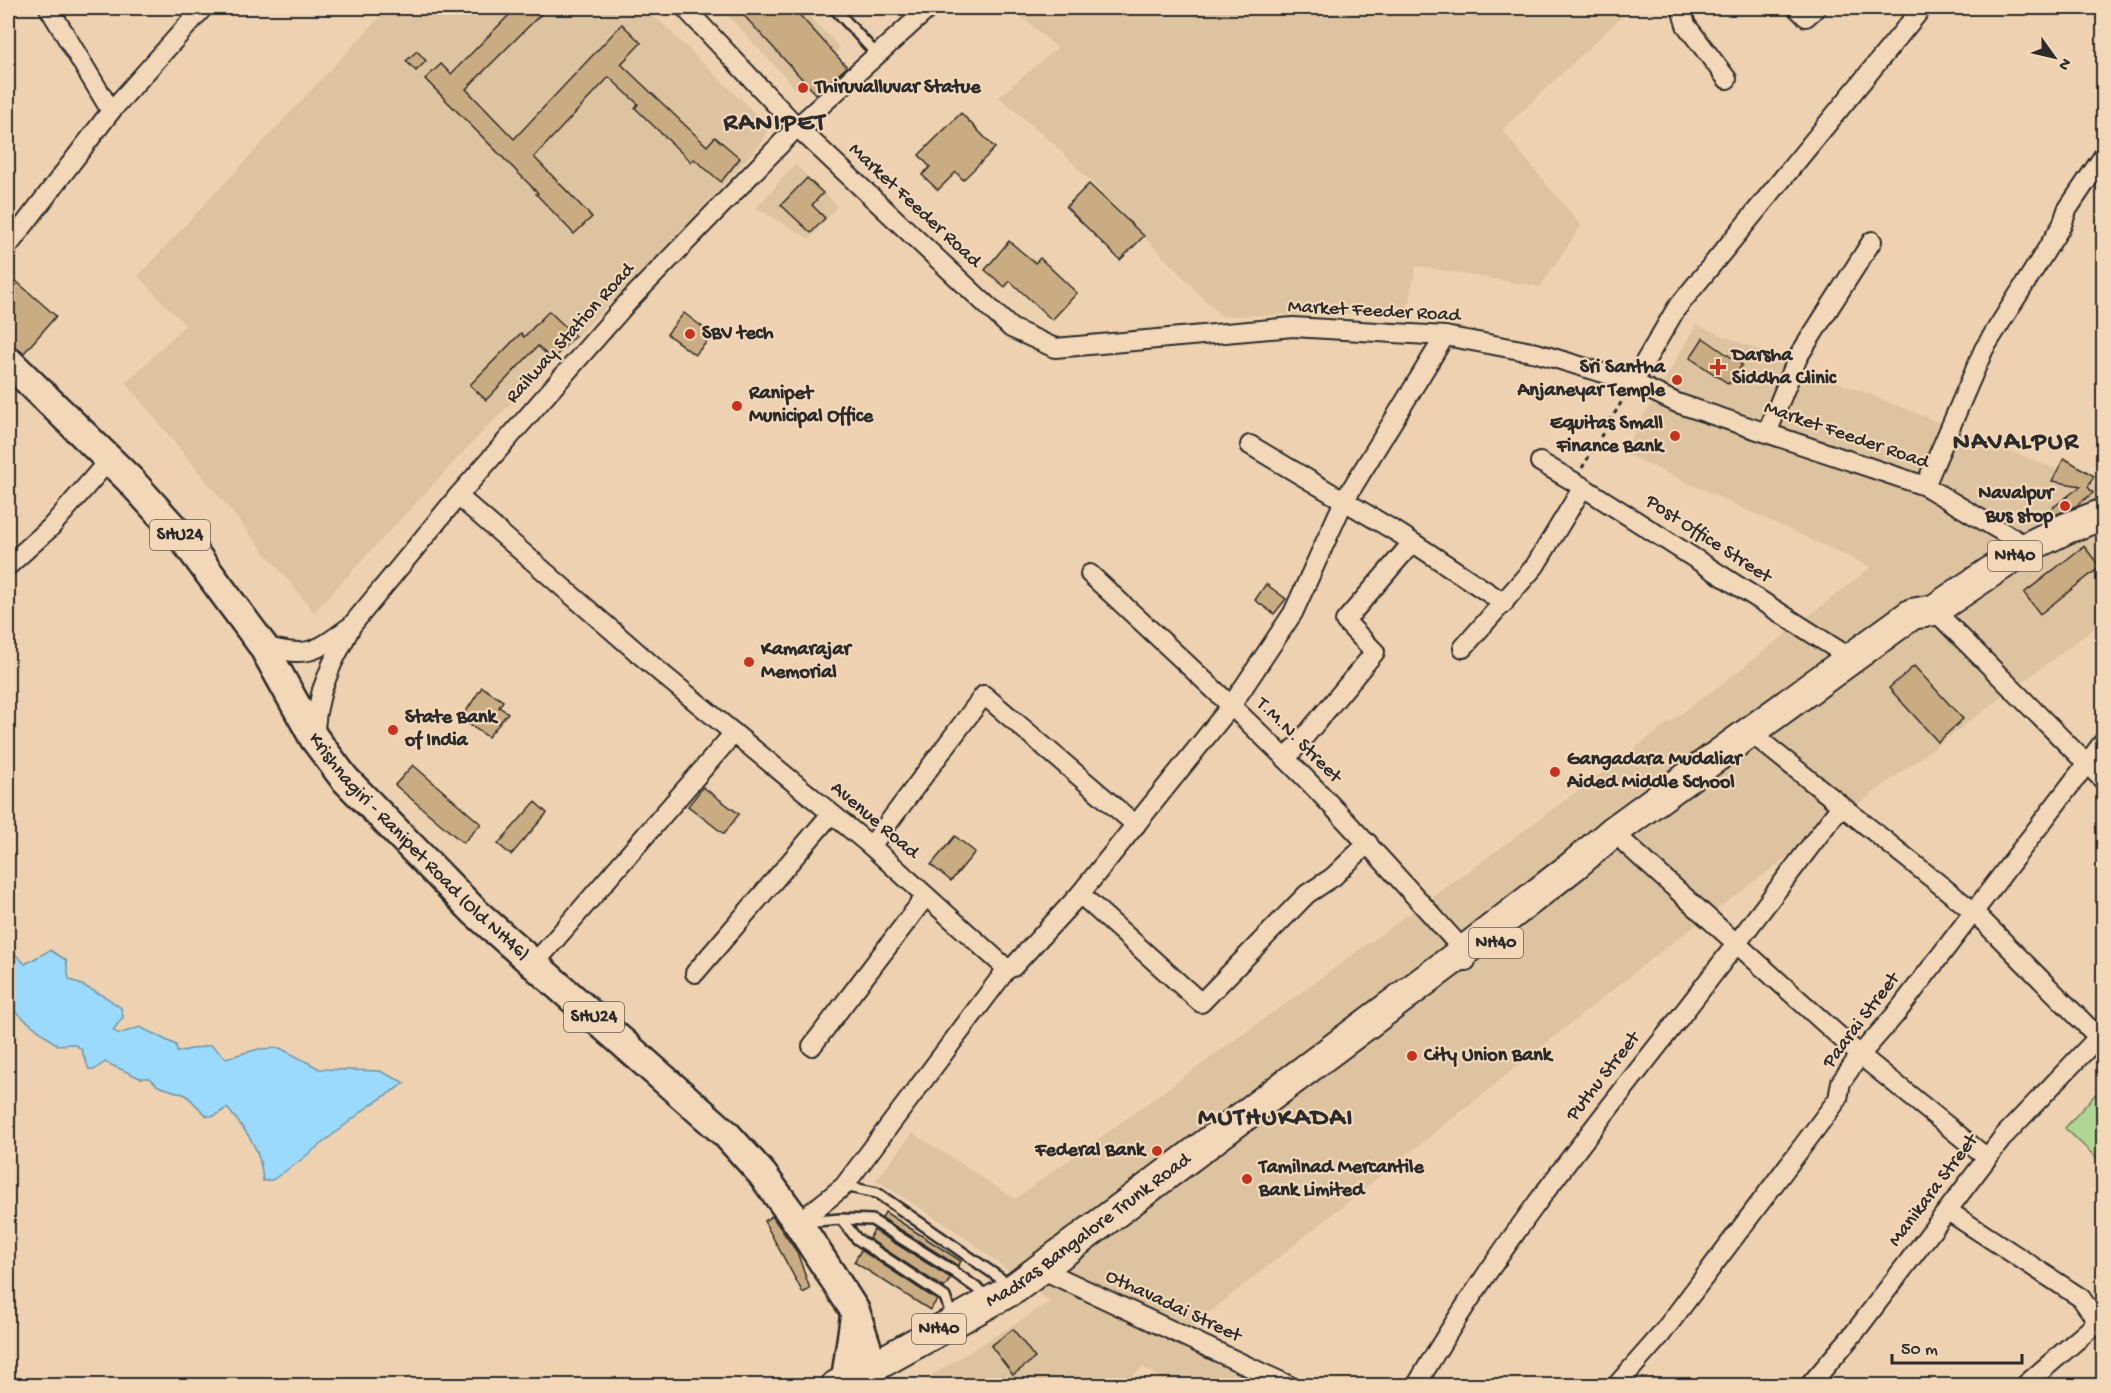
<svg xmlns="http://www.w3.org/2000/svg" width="2111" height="1393" viewBox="0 0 2111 1393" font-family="'Gochi Hand',sans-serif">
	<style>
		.built { fill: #dec3a0 }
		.green { fill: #afd793; stroke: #6d815f; stroke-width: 1.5 }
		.water { fill: #9bdafc; stroke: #6e94a8; stroke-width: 1.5 }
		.building { fill: #caac82; stroke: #2b2b2b; stroke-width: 1.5 }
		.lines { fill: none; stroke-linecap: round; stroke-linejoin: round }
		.service-casing { stroke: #2b2b2b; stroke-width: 14 }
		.minor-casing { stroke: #2b2b2b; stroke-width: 22 }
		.primary-casing { stroke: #2b2b2b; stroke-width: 33 }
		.trunk-casing { stroke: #2b2b2b; stroke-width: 34 }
		.path { stroke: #2b2b2b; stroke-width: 3; stroke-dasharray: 4.5 4.5; stroke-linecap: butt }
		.service { stroke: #f2d7b9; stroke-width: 9 }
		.minor { stroke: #f2d7b9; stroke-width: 18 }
		.primary { stroke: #f2d7b9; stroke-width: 28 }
		.trunk { stroke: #f2d7b9; stroke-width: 30 }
		.poi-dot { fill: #c8321e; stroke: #f2d7b9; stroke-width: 2 }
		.labels { text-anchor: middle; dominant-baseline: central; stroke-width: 4.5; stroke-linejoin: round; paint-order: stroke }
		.shield { fill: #f2d7b9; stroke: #675f56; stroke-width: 1.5 }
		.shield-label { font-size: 18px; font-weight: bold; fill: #2b2b2b }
		.poi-label { font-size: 20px; font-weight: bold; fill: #2b2b2b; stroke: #f2d7b9; text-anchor: start }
		.street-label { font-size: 20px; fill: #2b2b2b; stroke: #f2d7b9 }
		.district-label { font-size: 26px; font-weight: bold; letter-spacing: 1.5px; fill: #2b2b2b; stroke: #f2d7b9 }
	</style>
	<rect width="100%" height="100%" fill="#edd1b0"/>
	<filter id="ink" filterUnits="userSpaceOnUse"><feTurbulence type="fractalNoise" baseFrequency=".0167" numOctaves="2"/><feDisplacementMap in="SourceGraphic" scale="12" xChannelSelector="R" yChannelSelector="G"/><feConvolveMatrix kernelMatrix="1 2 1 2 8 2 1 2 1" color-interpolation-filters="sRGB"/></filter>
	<g filter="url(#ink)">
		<g class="built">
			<path d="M388,8H646L769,127L760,144L694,217L466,449L314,612L126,383L185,325L138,276Z"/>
			<path d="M721,8H802L840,48L797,90Z"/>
			<path d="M1012,8H1631L1502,130L1581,226L1540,287L1416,266L1407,312L1221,316L1056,146L999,97L1057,48Z"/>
			<path d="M795,164L837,206L810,239L757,208Z"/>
			<path d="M1696,325L2103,488V622L1665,948L1174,1341L1249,1381L1246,1385H1170L1143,1367L1121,1385H916L1050,1302L956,1231L876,1180L913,1133L1015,1199L1506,844L1740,670L1871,567L1623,453Z"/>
		</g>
		<path class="green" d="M2103,1086V1164L2065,1128Z"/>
		<path class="water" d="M8,947L25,964L50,950L66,960L69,979L104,996L121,1008L123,1017L113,1030L119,1034L140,1027L176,1045L177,1052L211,1045L226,1058L259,1049L280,1048L320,1069L380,1071L405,1083L369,1106L297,1163L272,1180L263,1181C261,1148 247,1132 227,1108L214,1116H207L186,1095L158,1086L150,1078H140L105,1062L94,1070L89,1069L81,1049L74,1044L57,1045L8,1006Z"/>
		<g class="building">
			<path d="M516,8H547L466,89L514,139L622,24L641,43L621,64L707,146L715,137L740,158L721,182L694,159L691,162L635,108L638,104L609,77L534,157L592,217L574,234L536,194L538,193L425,79L441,64L451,74Z"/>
			<path d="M737,8H793L847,67L816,94Z"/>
			<path d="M417,51L426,61L416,71L406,61Z"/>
			<path d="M961,113L995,148L963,180L956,172L938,190L922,175L930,167L919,155Z"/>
			<path d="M807,178L823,193L812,205L825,218L811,233L781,205Z"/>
			<path d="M1089,184L1144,236L1120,260L1066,207Z"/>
			<path d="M1009,241L1035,263L1040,258L1077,293L1052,320L1010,281L1005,287L985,270Z"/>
			<path d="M16,281L56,316L24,353L8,342V291Z"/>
			<path d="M549,311L575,336L552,360L538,346L486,400L470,385L521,333L524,337Z"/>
			<path d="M684,313L713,335L695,355L667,334Z"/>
			<path d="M1703,338L1742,365L1729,384L1690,358Z"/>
			<path d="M2064,458L2094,476L2088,487L2093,493L2076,506L2055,515L2051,509L2081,486L2052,481Z"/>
			<path d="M2084,546L2100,567L2040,614L2024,593Z"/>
			<path d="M1266,584L1286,599L1274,614L1255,600Z"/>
			<path d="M1914,666L1963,719L1938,742L1889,688Z"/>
			<path d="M482,687L503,701L499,707L508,713L488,737L461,719Z"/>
			<path d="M413,765L481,824L463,843L395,785Z"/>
			<path d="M703,787L739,814L724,834L688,806Z"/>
			<path d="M535,802L547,813L511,855L498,844Z"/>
			<path d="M955,836L975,852L951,881L931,865Z"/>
			<path d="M885,1212L961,1261L958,1266L882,1218Z"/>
			<path d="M772,1216L797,1252L810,1289L803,1293L764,1221Z"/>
			<path d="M874,1230L951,1278L944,1288L869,1239Z"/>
			<path d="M861,1250L937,1300L930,1310L854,1262Z"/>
			<path d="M1013,1329L1035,1358L1013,1375L991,1346Z"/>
		</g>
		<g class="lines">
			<g class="service-casing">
				<g id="service">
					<path d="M834,8L877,55"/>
					<path d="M844,1186L877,1193L1010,1285"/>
					<path d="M841,1219L872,1220L950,1269L989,1297"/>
					<path d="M803,1222L841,1219L857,1239L945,1297L952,1317"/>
				</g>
			</g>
			<g class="minor-casing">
				<g id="minor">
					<path d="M49,8L111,111"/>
					<path d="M685,8L797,127L1011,328L1055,348L1293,327L1445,336L1537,353L1633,382L1677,403L1925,486L2028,547"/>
					<path d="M1681,8L1686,25L1727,79"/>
					<path d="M1797,8L1806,17L1816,8"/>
					<path d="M8,246L111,111L203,8"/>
					<path d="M1633,382L1676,309L1922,8"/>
					<path d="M1767,433L1798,357L1872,241"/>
					<path d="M1250,445L1400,534L1504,603"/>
					<path d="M1540,462L1583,487L1849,657"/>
					<path d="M1925,486L1984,349L2062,225L2067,210L2104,155"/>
					<path d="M458,496L661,673L871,846L1007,969L844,1186L798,1223"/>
					<path d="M8,566L50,528L109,460"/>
					<path d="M1090,574C1162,641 1235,707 1304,777C1359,833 1411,892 1464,951L1466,961"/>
					<path d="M1934,610L2104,781"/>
					<path d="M263,646C307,657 313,654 348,628"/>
					<path d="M1463,648L1535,566L1583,487"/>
					<path d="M1751,730L1761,741L1974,912L2098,1037"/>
					<path d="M314,736L317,712L322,690L332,664L352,625L458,496L627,303L797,127L929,8"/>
					<path d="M1286,759L1375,652L1345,621L1412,543"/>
					<path d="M1626,844L1860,1055L1987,1158"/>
					<path d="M871,846L984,695L1136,825"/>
					<path d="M1080,894L1231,706L1293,613L1344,501L1445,336"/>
					<path d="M534,964L734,733"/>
					<path d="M1007,969L1013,967L1080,894L1201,1003L1307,894L1333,877L1368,843"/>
					<path d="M695,973L831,814"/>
					<path d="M812,1046L926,896"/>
					<path d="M1948,1211L2081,1298L2104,1331"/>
					<path d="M1039,1268L1290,1386"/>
					<path d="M1416,1386C1488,1261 1578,1147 1667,1034C1726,958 1783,882 1841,806"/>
					<path d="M1616,1386L1660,1336L1838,1099L1841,1082L1860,1055L1895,1015L2104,741"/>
					<path d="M1809,1386L1855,1332L2004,1136L2104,1031"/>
					<path d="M2024,1386L2098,1322"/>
				</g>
			</g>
			<g class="primary-casing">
				<g id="primary">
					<path id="s1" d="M8,361L130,480L186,542L263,646L314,738L344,778L475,912L726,1134L762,1174L798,1223L855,1311L873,1367L869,1386"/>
					<path d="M845,1386L855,1316"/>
				</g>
			</g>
			<g class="trunk-casing">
				<g id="trunk">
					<path id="s2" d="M836,1386L873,1367L1015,1288L1464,951L1573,866L1614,831L1912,614L1934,610L2028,547L2067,528L2104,514"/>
				</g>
			</g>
			<path class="path" d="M1582,468L1625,396"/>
			<use href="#service" class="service"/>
			<use href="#minor" class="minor"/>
			<use href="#primary" class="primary"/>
			<use href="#trunk" class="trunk"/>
		</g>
	</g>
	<g class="poi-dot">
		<circle cx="803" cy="88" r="6"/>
		<circle cx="690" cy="334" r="6"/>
		<path d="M1715 358h6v6h6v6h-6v6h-6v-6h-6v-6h6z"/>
		<circle cx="1677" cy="380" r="6"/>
		<circle cx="737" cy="406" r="6"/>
		<circle cx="1675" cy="436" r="6"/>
		<circle cx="2065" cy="506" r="6"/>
		<circle cx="749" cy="662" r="6"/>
		<circle cx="393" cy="730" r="6"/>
		<circle cx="1555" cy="772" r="6"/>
		<circle cx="1412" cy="1056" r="6"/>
		<circle cx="1157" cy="1151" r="6"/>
		<circle cx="1247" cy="1179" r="6"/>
	</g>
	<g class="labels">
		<g class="shield">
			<rect x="150" y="520" width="60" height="30" rx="4.5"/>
			<rect x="1988" y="541" width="54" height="30" rx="4.5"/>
			<rect x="1469" y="928" width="54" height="30" rx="4.5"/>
			<rect x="564" y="1002" width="60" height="30" rx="4.5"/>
			<rect x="912" y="1314" width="54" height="30" rx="4.5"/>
		</g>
		<g class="shield-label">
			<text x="180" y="535">SHU24</text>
			<text x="2015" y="556">NH40</text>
			<text x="1496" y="943">NH40</text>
			<text x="594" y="1017">SHU24</text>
			<text x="939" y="1329">NH40</text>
		</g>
		<g class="poi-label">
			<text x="815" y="88">Thiruvalluvar Statue</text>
			<text x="702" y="334">SBV tech</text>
			<text x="1732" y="356">Darsha<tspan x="1732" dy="23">Siddha Clinic</tspan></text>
			<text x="1665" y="368" text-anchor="end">Sri Santha<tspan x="1665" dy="23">Anjaneyar Temple</tspan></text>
			<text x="749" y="394">Ranipet<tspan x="749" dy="23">Municipal Office</tspan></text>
			<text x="1663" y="424" text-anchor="end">Equitas Small<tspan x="1663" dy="23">Finance Bank</tspan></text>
			<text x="2053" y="494" text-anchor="end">Navalpur<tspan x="2053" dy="23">Bus stop</tspan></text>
			<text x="761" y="650">Kamarajar<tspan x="761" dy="23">Memorial</tspan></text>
			<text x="405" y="718">State Bank<tspan x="405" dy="23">of India</tspan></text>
			<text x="1567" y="760">Gangadara Mudaliar<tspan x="1567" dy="23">Aided Middle School</tspan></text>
			<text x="1424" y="1056">City Union Bank</text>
			<text x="1145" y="1151" text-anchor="end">Federal Bank</text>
			<text x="1259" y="1168">Tamilnad Mercantile<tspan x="1259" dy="23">Bank Limited</tspan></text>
		</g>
		<g class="street-label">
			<text transform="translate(914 206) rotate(43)">Market Feeder Road</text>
			<text transform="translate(1374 312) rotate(3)">Market Feeder Road</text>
			<text transform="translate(571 334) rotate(-48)">Railway Station Road</text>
			<text transform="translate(1846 436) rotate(19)">Market Feeder Road</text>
			<text transform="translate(1708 540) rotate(33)">Post Office Street</text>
			<text transform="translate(1298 741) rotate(45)">T.M.N. Street</text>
			<text transform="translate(874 821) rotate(40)">Avenue Road</text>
			<text stroke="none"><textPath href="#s1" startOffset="640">Krishnagiri - Ranipet Road (Old NH46)</textPath></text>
			<text transform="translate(1862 1021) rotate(-53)">Paarai Street</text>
			<text transform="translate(1604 1077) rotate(-52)">Puthu Street</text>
			<text transform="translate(1934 1191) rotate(-53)">Manikara Street</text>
			<text stroke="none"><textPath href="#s2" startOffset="297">Madras Bangalore Trunk Road</textPath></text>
			<text transform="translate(1173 1307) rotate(25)">Othavadai Street</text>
		</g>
		<g class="district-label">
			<text x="775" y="124">RANIPET</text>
			<text x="2016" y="443">NAVALPUR</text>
			<text x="1276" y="1119">MUTHUKADAI</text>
		</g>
	</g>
	<rect width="2111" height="1393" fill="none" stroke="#f2d7b9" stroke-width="30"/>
	<rect x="15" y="15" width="2081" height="1363" fill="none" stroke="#2b2b2b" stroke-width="2" filter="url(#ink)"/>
	<g transform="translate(2054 57) rotate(124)" stroke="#f2d7b9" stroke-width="4.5" paint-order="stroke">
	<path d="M0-4.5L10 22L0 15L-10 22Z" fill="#2b2b2b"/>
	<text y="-9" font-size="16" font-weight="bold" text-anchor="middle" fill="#2b2b2b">N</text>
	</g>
	<path d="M1892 1354v9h130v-9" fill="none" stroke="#2b2b2b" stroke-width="3"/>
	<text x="1901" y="1354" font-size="18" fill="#2b2b2b" stroke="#f2d7b9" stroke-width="4.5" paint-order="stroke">50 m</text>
</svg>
